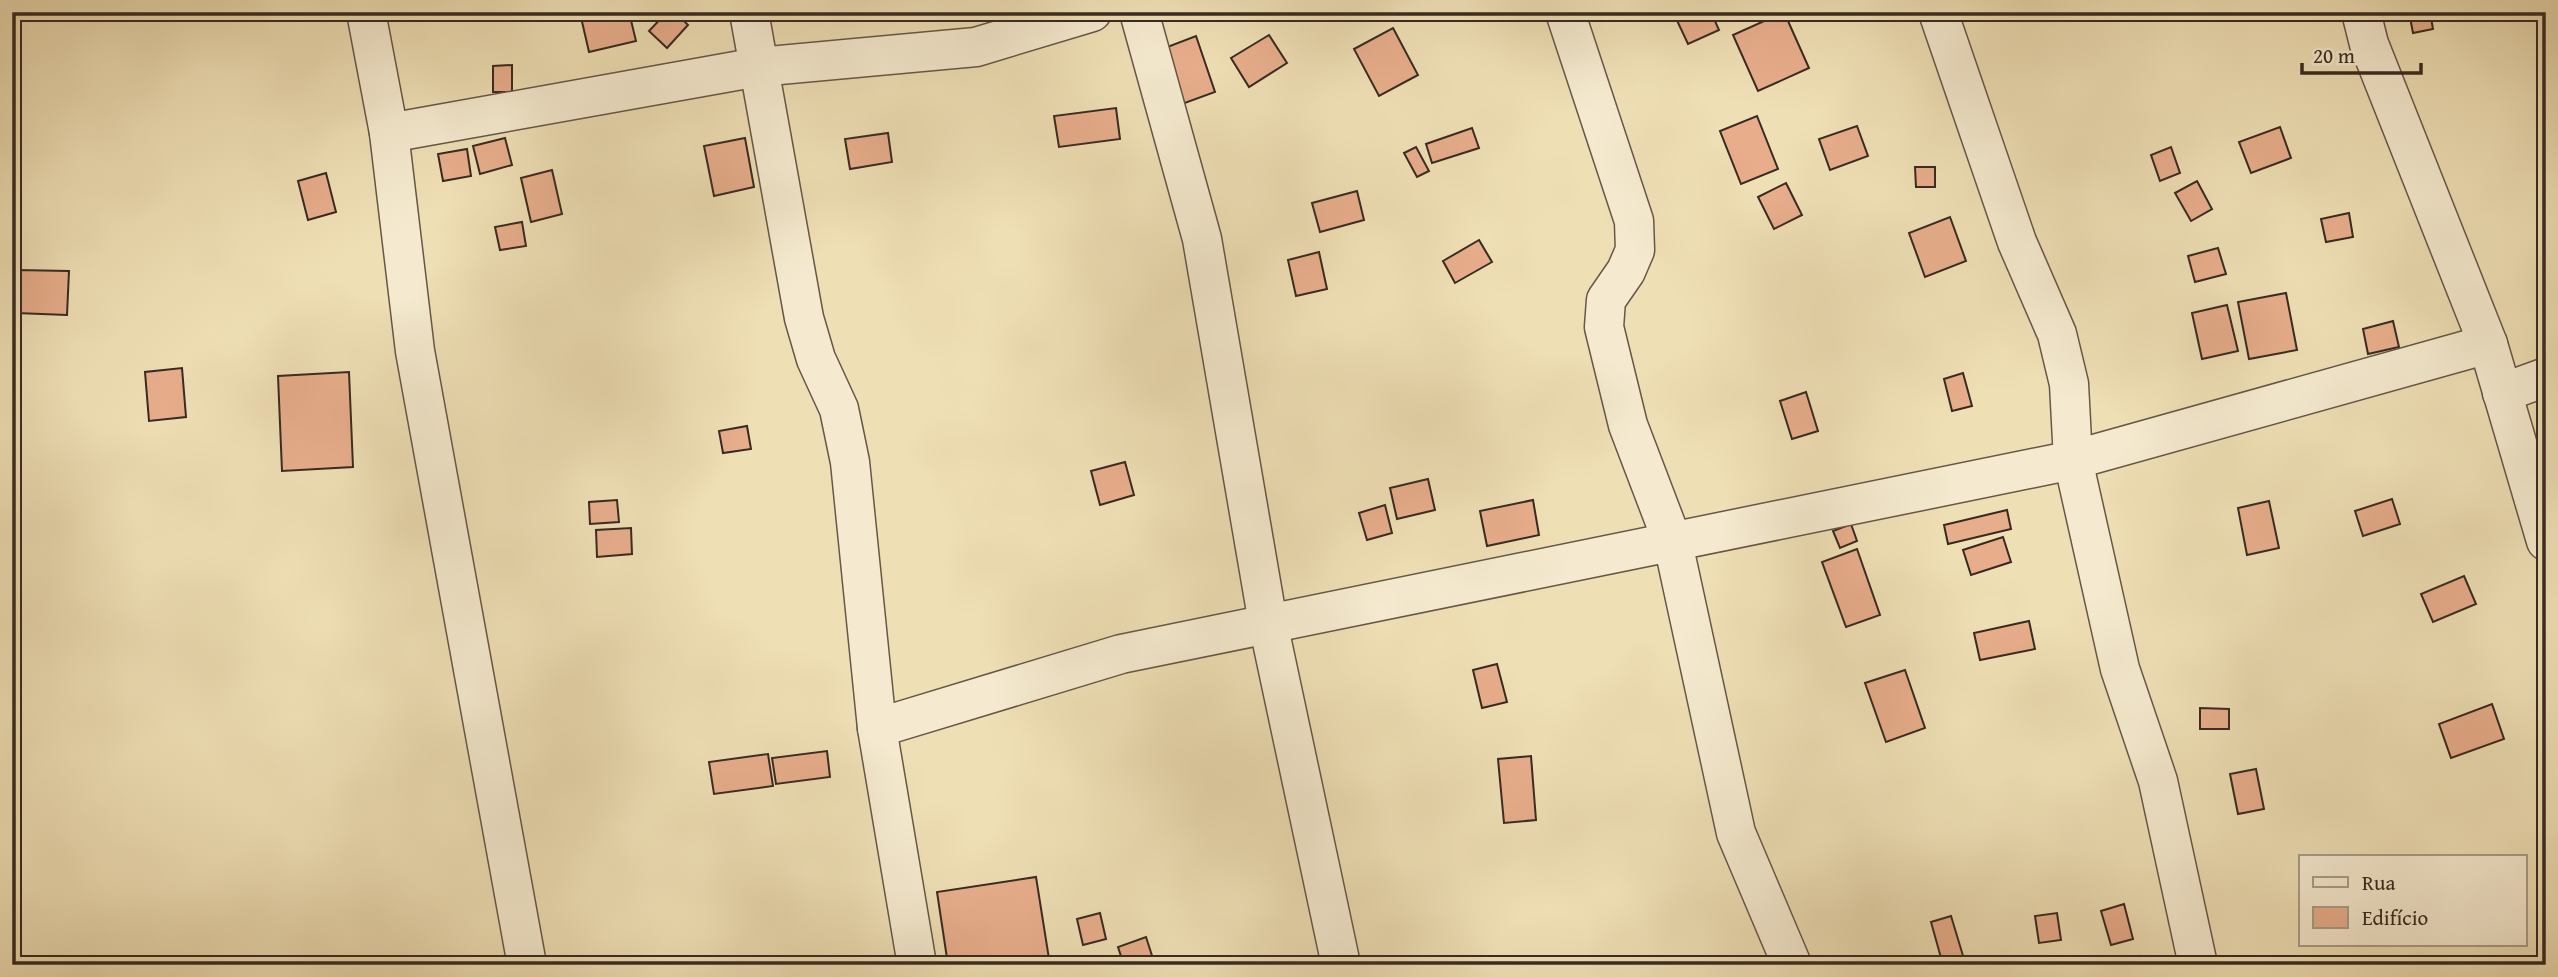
<svg xmlns="http://www.w3.org/2000/svg" width="2558" height="977" viewBox="0 0 2558 977" font-family="'Gentium Book Plus',serif">
	<style>
		.building { fill: #e8ae8c; stroke: #382a22; stroke-width: 2 }
		.lines { fill: none; stroke-linecap: round; stroke-linejoin: round }
		.street-casing { stroke: #665747; stroke-width: 41 }
		.street { stroke: #f5eacf; stroke-width: 38 }
	</style>
	<rect width="100%" height="100%" fill="#efdfb5"/>
	<filter id="stains"><feTurbulence type="fractalNoise" baseFrequency=".00286" numOctaves="4"/><feColorMatrix values="0 0 0 0 .2 0 0 0 0 .09 0 0 0 0 .02 0 0 0 .5 -.17"/></filter>
	<radialGradient id="worn" r=".72"><stop offset=".6" stop-color="#630" stop-opacity="0"/><stop offset="1" stop-color="#630" stop-opacity=".3"/></radialGradient>
	<g class="building">
		<path d="M629,12L636,41L589,52L580,13Z"/>
		<path d="M667,12H675L688,25L667,48L649,31Z"/>
		<path d="M1673,12H1711L1719,30L1688,44Z"/>
		<path d="M1784,12L1809,68L1758,91L1733,35Z"/>
		<path d="M2409,12H2430L2433,29L2413,33Z"/>
		<path d="M1393,28L1418,75L1379,96L1354,49Z"/>
		<path d="M1269,35L1287,63L1249,87L1231,58Z"/>
		<path d="M1196,36L1215,92L1182,104L1162,49Z"/>
		<path d="M512,65V92H493V66Z"/>
		<path d="M1116,108L1120,139L1059,147L1054,116Z"/>
		<path d="M1757,116L1778,169L1741,184L1720,131Z"/>
		<path d="M1857,126L1868,156L1830,170L1819,139Z"/>
		<path d="M2280,127L2291,158L2251,173L2239,142Z"/>
		<path d="M1472,128L1479,148L1432,163L1426,144Z"/>
		<path d="M888,133L892,162L850,169L845,139Z"/>
		<path d="M505,138L512,165L480,174L473,146Z"/>
		<path d="M745,138L754,187L714,196L704,146Z"/>
		<path d="M1416,147L1429,171L1417,177L1404,153Z"/>
		<path d="M2171,147L2180,173L2160,181L2151,155Z"/>
		<path d="M467,149L471,176L443,181L438,154Z"/>
		<path d="M1915,167H1935V187H1916Z"/>
		<path d="M552,170L562,214L531,222L521,178Z"/>
		<path d="M326,173L336,212L308,220L298,181Z"/>
		<path d="M2197,181L2212,209L2191,221L2175,193Z"/>
		<path d="M1786,183L1802,215L1774,229L1758,197Z"/>
		<path d="M1357,191L1364,220L1320,232L1312,203Z"/>
		<path d="M2349,213L2353,237L2326,242L2321,219Z"/>
		<path d="M1950,217L1966,261L1925,277L1909,233Z"/>
		<path d="M522,222L526,246L500,250L495,227Z"/>
		<path d="M1479,240L1492,262L1455,283L1443,261Z"/>
		<path d="M2218,248L2226,274L2195,282L2188,256Z"/>
		<path d="M1319,252L1327,289L1296,296L1288,260Z"/>
		<path d="M17,270L69,271L67,315L16,313Z"/>
		<path d="M2286,293L2297,350L2249,359L2238,302Z"/>
		<path d="M2227,305L2238,351L2202,359L2192,313Z"/>
		<path d="M2393,321L2399,347L2368,354L2363,329Z"/>
		<path d="M182,368L186,417L149,421L145,372Z"/>
		<path d="M349,372L353,467L282,471L278,376Z"/>
		<path d="M1963,373L1972,406L1952,411L1944,379Z"/>
		<path d="M1806,392L1818,431L1792,439L1780,401Z"/>
		<path d="M747,426L751,449L723,453L719,431Z"/>
		<path d="M1125,462L1134,495L1100,505L1091,471Z"/>
		<path d="M1428,479L1435,510L1397,519L1390,488Z"/>
		<path d="M2392,499L2400,524L2363,536L2355,511Z"/>
		<path d="M617,500L619,522L590,524L589,502Z"/>
		<path d="M1533,500L1539,535L1487,546L1480,511Z"/>
		<path d="M2269,501L2279,548L2247,555L2238,508Z"/>
		<path d="M1385,505L1392,533L1367,540L1359,513Z"/>
		<path d="M2007,510L2011,529L1948,544L1944,525Z"/>
		<path d="M1851,524L1857,541L1840,548L1833,531Z"/>
		<path d="M631,528L632,554L597,557L596,530Z"/>
		<path d="M2003,537L2011,562L1971,575L1963,550Z"/>
		<path d="M1857,549L1880,615L1846,627L1822,562Z"/>
		<path d="M2464,576L2476,604L2433,622L2421,594Z"/>
		<path d="M2029,621L2035,649L1980,660L1974,633Z"/>
		<path d="M1497,664L1507,702L1482,708L1473,670Z"/>
		<path d="M1905,670L1925,728L1886,742L1865,683Z"/>
		<path d="M2492,704L2504,739L2451,758L2439,724Z"/>
		<path d="M2200,708L2229,709V729H2200Z"/>
		<path d="M827,751L830,777L776,784L772,758Z"/>
		<path d="M768,754L773,786L714,794L709,762Z"/>
		<path d="M1531,756L1536,820L1504,823L1498,759Z"/>
		<path d="M2256,769L2264,809L2238,814L2230,774Z"/>
		<path d="M1036,877L1050,965H948L937,892Z"/>
		<path d="M2124,904L2133,939L2111,945L2101,911Z"/>
		<path d="M1100,913L1106,939L1083,945L1077,919Z"/>
		<path d="M2057,913L2061,940L2039,943L2035,916Z"/>
		<path d="M1951,916L1964,959L1943,965L1931,922Z"/>
		<path d="M1146,937L1155,965H1124L1118,947Z"/>
		<path d="M2139,956L2142,965H2109Z"/>
	</g>
	<g class="lines">
		<g class="street-casing">
			<g id="street">
				<path d="M366,12L389,133L415,351L527,965"/>
				<path d="M749,12L804,318L816,359L839,409L850,462L877,728L917,965"/>
				<path d="M1139,12L1202,239L1268,623L1341,965"/>
				<path d="M1565,12L1634,221L1635,250L1626,271L1606,300L1604,327L1628,425L1673,543L1736,833L1792,965"/>
				<path d="M1938,12L2017,242L2057,334L2069,384L2073,460L2120,669L2158,781L2198,965"/>
				<path d="M2361,12L2369,44L2488,344L2546,541"/>
				<path d="M389,133L758,67L976,47L1092,12"/>
				<path d="M2502,393L2546,377"/>
				<path d="M877,728L1121,654L2073,460L2488,344"/>
			</g>
		</g>
		<use href="#street" class="street"/>
	</g>
	<rect width="2558" height="977" fill="none" stroke="#efdfb5" stroke-width="42"/>
	<rect x="14" y="14" width="2530" height="949" fill="none" stroke="#382a22" stroke-width="3.5"/>
	<rect x="21" y="21" width="2516" height="935" fill="none" stroke="#382a22" stroke-width="2"/>
	<rect x="2299" y="855" width="228" height="91" fill="#f5eacf" stroke="#a99d8a" stroke-width="2"/>
	<rect x="2313" y="877" width="35" height="10" fill="#f5eacf" stroke="#a99d8a" stroke-width="2"/>
	<text x="2362" y="890" font-size="21" fill="#382a22">Rua</text>
	<rect x="2313" y="907" width="35" height="21" fill="#e8ae8c" stroke="#a99d8a" stroke-width="2"/>
	<text x="2362" y="925" font-size="21" fill="#382a22">Edifício</text>
	<path d="M2302 63v10h119v-10" fill="none" stroke="#382a22" stroke-width="3.5"/>
	<text x="2313" y="63" font-size="21" fill="#382a22" stroke="#f5eacf" stroke-width="5" paint-order="stroke">20 m</text>
	<rect width="100%" height="100%" filter="url(#stains)"/>
	<rect width="100%" height="100%" fill="url(#worn)"/>
</svg>
